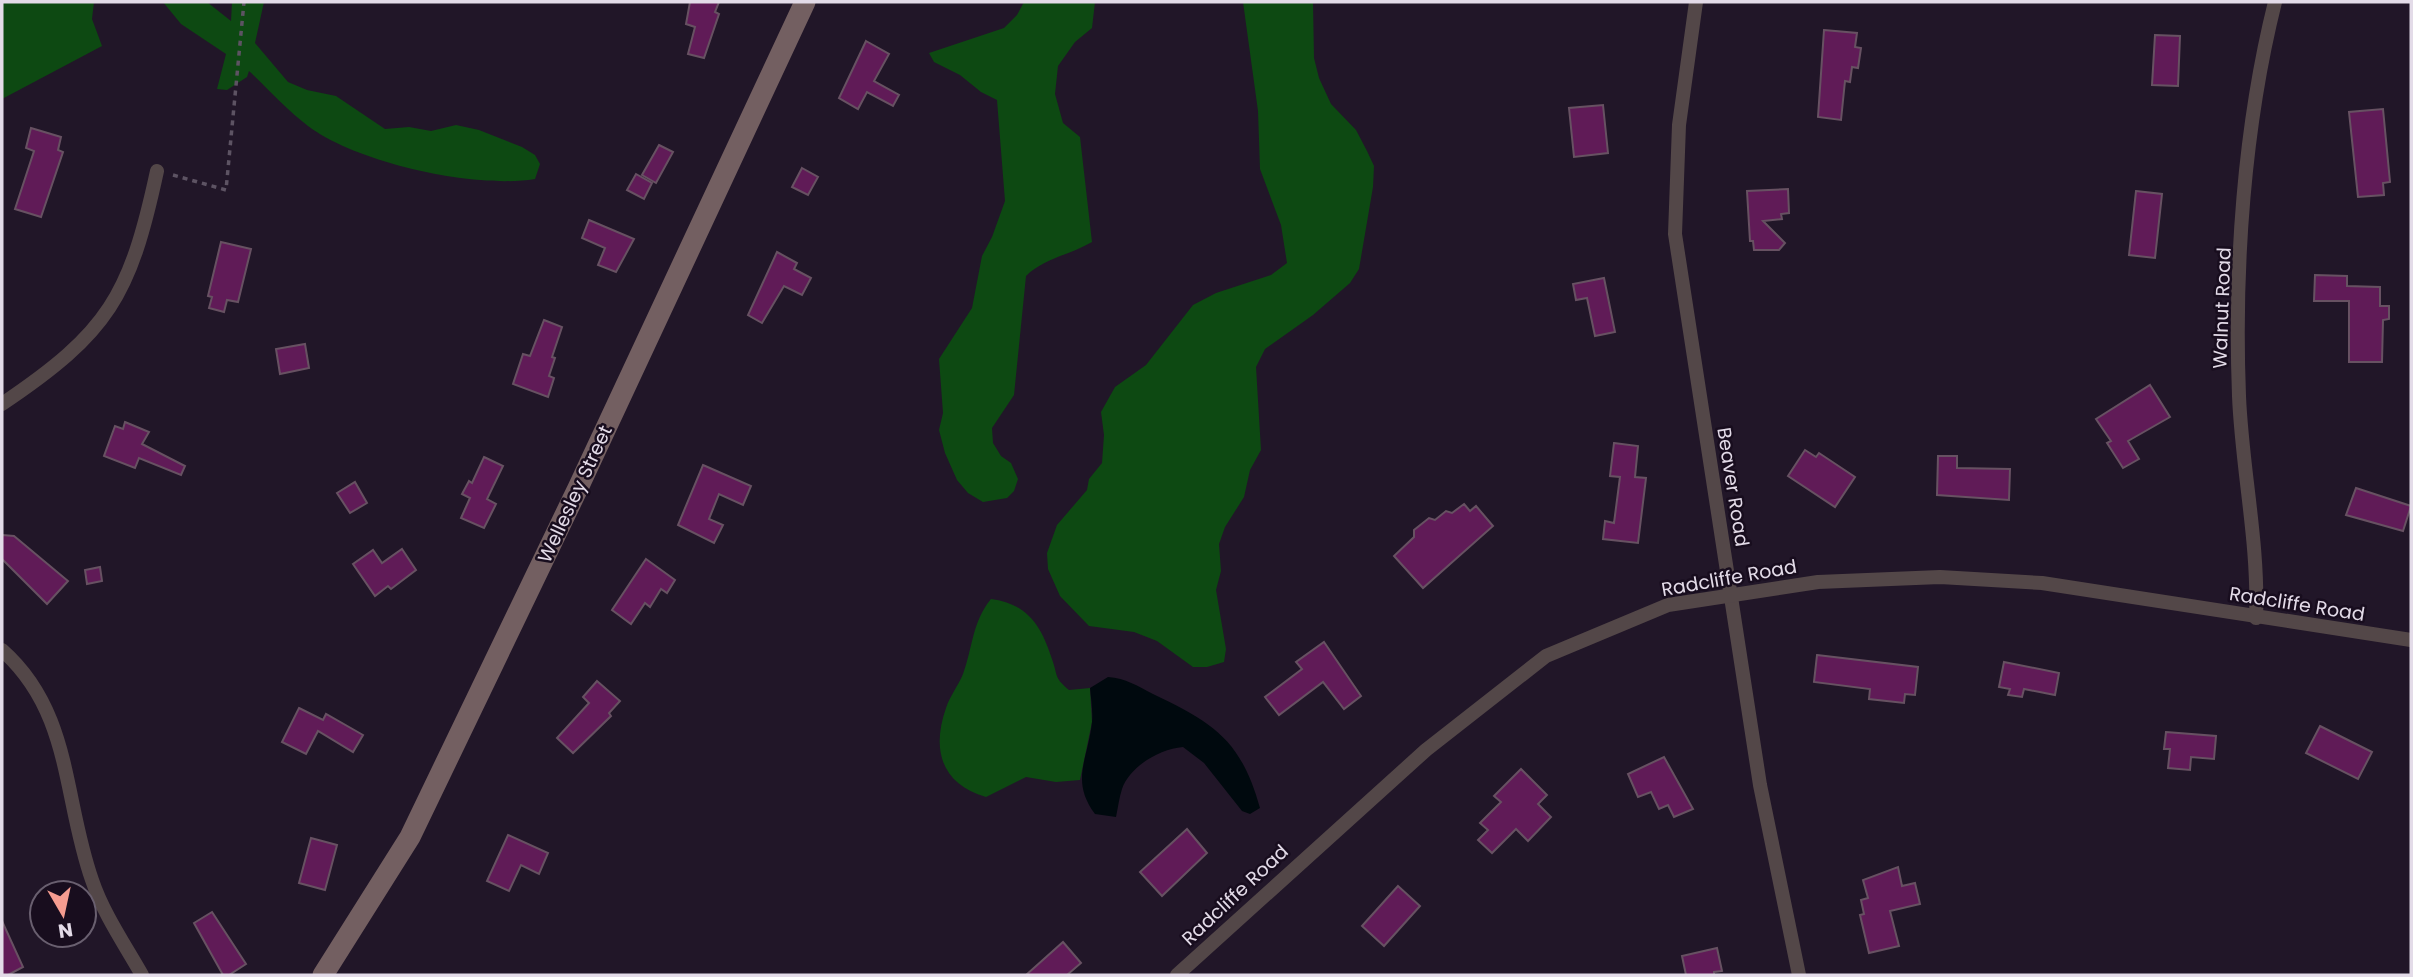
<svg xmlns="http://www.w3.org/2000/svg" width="2413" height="977" viewBox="0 0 2413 977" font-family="Poppins,sans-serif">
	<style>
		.green { fill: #0d4912 }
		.water { fill: #00090e }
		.building { fill: #601b57; stroke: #675162; stroke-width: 2 }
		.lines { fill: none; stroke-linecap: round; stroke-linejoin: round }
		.path { stroke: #5d5363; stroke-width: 3.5; stroke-dasharray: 5 5; stroke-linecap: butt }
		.street { stroke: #534748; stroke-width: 14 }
		.secondary { stroke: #735f61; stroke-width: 21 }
		.labels { text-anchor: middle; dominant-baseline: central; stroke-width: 5; stroke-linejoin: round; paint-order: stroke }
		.street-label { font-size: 19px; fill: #e3dbe8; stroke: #180d1e }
	</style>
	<rect width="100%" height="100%" fill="#211628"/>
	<g class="green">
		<path d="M2,2H94L92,19L102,46L2,99Z"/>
		<path d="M163,2H207L231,21L232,2H264L255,43L288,82L307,90L336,96L385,129L409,127L431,131L456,125L479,130L522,147L535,155L540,164L535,179C475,189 357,163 308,126C287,110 269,90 249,71L247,77L227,90L217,89L226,54L181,24Z"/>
		<path d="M1024,2H1095L1092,28L1075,42L1058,66L1055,94L1063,123L1080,137L1092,242C1070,255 1044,258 1026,276L1014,395L992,428L993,443L1001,456L1011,463L1018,479L1014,491L1007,498L983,502L968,493L957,480L945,453L939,430L943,413L939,359L972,308L982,256L992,237L1005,201L997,100L981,92L960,75L934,62L929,53L1004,28L1017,15Z"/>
		<path d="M1243,2H1313L1314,58L1319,78L1331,104L1356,130L1367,151L1374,166L1373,187L1359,269L1350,283L1313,315L1265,349L1256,367L1261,450L1250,470L1244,497L1225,527L1219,544L1221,571L1216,590L1226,649L1224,662L1207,667H1193L1157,641L1134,632L1089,626L1060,596L1048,569L1047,553L1057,525L1087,490L1089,479L1102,463L1104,435L1101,412L1115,387L1146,365L1193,305L1216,293L1271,275L1287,263L1281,225L1260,169L1258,111Z"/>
		<path d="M991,599C1029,604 1042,627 1053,662C1058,678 1055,678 1069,690L1090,688L1092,722L1080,780L1056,782L1026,777L986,797C942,784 931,751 946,708C950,696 958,686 963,674C973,647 972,622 991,599Z"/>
	</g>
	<path class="water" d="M1108,677C1126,678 1137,686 1153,694C1214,723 1241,740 1260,808L1250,814L1242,811L1204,763L1183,747C1160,749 1130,766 1122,789C1119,798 1118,808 1116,817L1095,814C1070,780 1088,760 1092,722C1093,711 1091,699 1090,688Z"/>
	<g class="building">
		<path d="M690,2H719L715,12L719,14L704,58L688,54L695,27L686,24Z"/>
		<path d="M1824,30L1857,33L1855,47L1861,48L1858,68L1852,67L1850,82L1845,81L1841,120L1818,117Z"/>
		<path d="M2155,35L2180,36L2178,86L2152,85Z"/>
		<path d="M866,41L889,54L874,81L899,95L893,106L867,92L858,109L839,98Z"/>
		<path d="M1603,105L1608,153L1574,157L1569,108Z"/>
		<path d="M2383,109L2390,182L2383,183L2384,195L2358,197L2349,112Z"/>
		<path d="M31,128L61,137L58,150L63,152L41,217L15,209L34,151L26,148Z"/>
		<path d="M659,145L673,152L656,183L642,175Z"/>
		<path d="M802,168L818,177L808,195L792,187Z"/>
		<path d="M636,174L652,183L644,199L627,190Z"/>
		<path d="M1788,189L1789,213L1781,214L1782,219L1763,221L1785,243L1779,250H1754L1753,241H1750L1747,191Z"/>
		<path d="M2136,191L2162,194L2155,258L2129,255Z"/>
		<path d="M589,220L634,239L616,272L598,265L605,248L582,238Z"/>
		<path d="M221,242L251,249L238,302L227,300L224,312L209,308L212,297L208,296Z"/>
		<path d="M777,252L797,263L794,269L811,278L802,295L784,286L762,323L748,315Z"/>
		<path d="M2315,275L2347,276V286L2380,287V306H2389V319L2383,320L2382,362H2349V301H2314Z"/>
		<path d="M1604,278L1615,332L1595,336L1587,298L1576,300L1573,284Z"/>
		<path d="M544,320L562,327L552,357L555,358L549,376L554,378L548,397L513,384L523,354L530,356Z"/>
		<path d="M305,344L309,368L280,374L276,349Z"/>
		<path d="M2150,385L2170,417L2128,441L2139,459L2123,468L2107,443L2111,441L2096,419Z"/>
		<path d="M125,422L149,432L142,444L185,466L181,475L139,458L135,468L104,456L115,426L123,429Z"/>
		<path d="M1614,443L1638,446L1635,477L1646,478L1638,543L1603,539L1605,521L1614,523L1620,477L1610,476Z"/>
		<path d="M1805,450L1816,457L1819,453L1855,477L1835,507L1788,476Z"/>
		<path d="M1938,456H1957V468L2010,469L2009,500L1937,495Z"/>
		<path d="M484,457L503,466L487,499L496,504L484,528L461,518L470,498L462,494L469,481L472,483Z"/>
		<path d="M703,465L751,486L743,505L719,494L709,519L723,525L714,543L678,525Z"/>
		<path d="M355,482L367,503L350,513L337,493Z"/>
		<path d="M2356,488L2411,506L2403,531L2346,515Z"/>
		<path d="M1464,504L1470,511L1476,506L1493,526L1423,588L1394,556L1414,537V530L1429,518L1435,520L1446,511L1452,513Z"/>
		<path d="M2,535L14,536L68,581L47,604L2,559Z"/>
		<path d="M402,549L416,570L391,589L388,586L375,596L353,564L373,550L382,563Z"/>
		<path d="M646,559L675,580L667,593L661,589L650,607L645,603L631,624L612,610Z"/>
		<path d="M100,567L102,581L87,584L85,570Z"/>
		<path d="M1324,642L1361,696L1344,709L1323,682L1279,715L1265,697L1302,669L1296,662Z"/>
		<path d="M1817,655L1918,667L1915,695L1905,694L1904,703L1869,699L1870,689L1814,682Z"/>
		<path d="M2004,662L2059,673L2055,695L2024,689L2022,697L2008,695L2010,689L1999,687Z"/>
		<path d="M597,681L620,701L609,713L611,716L573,753L557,738L589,703L583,697Z"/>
		<path d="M299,708L323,720L326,714L363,735L353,752L318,731L306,754L282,742Z"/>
		<path d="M2320,726L2372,752L2358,779L2306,753Z"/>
		<path d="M2166,732L2216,736L2214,759L2191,757L2190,770L2168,768L2170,749H2164Z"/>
		<path d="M1664,757L1693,809L1674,817L1668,805L1659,809L1651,792L1638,797L1628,774Z"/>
		<path d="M1521,769L1547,795L1538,804L1551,817L1528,841L1516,829L1492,853L1478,840L1488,830L1480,823L1501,802L1494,796Z"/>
		<path d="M1187,829L1207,853L1162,896L1140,872Z"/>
		<path d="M508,835L548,853L539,874L521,865L509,891L487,881Z"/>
		<path d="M311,838L337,845L325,890L299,883Z"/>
		<path d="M1898,867L1902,886L1915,883L1920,904L1890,911L1899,946L1869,953L1860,915L1864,914L1861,900L1868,898L1863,880Z"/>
		<path d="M1398,886L1420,906L1384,946L1362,926Z"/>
		<path d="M212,912L246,964L229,975H223L194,923Z"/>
		<path d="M2,921L23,967L8,975H2Z"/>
		<path d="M1063,942L1081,963L1067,975H1026Z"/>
		<path d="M1717,948L1722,971L1714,972V975H1686L1682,956Z"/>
	</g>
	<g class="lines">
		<path class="path" d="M173,175L226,190L244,2"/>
		<g class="street">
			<path d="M1696,2L1679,125L1675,234L1760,785L1799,975"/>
			<path d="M2,404C109,332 130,296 157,171"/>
			<path d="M2256,618C2259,543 2242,470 2239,396C2234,267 2244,126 2275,2"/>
			<path d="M2,650C72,712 63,798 92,880C103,913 125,945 142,975"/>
			<path d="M1177,975L1426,750L1546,656L1668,605L1818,582L1940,577L2042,583L2411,640"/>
		</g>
		<path class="secondary" d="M323,975L410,837L578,488L805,2"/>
	</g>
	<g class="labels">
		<g class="street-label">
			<text transform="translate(2222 308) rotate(-88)">Walnut Road</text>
			<text transform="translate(1733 487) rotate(81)">Beaver Road</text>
			<text transform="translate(575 494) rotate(-65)">Wellesley Street</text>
			<text transform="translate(1729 578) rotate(-10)">Radcliffe Road</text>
			<text transform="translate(2297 604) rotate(9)">Radcliffe Road</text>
			<text transform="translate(1235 895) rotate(-43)">Radcliffe Road</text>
		</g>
	</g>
	<rect width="2413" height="977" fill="none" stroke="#e3dbe8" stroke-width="7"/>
	<g transform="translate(63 914) rotate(171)"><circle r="33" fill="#180d1e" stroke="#695f6f" stroke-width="2"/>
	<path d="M0-5L12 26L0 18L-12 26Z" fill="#f59c90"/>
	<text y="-10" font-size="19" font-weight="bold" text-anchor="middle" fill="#e3dbe8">N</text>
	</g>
</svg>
